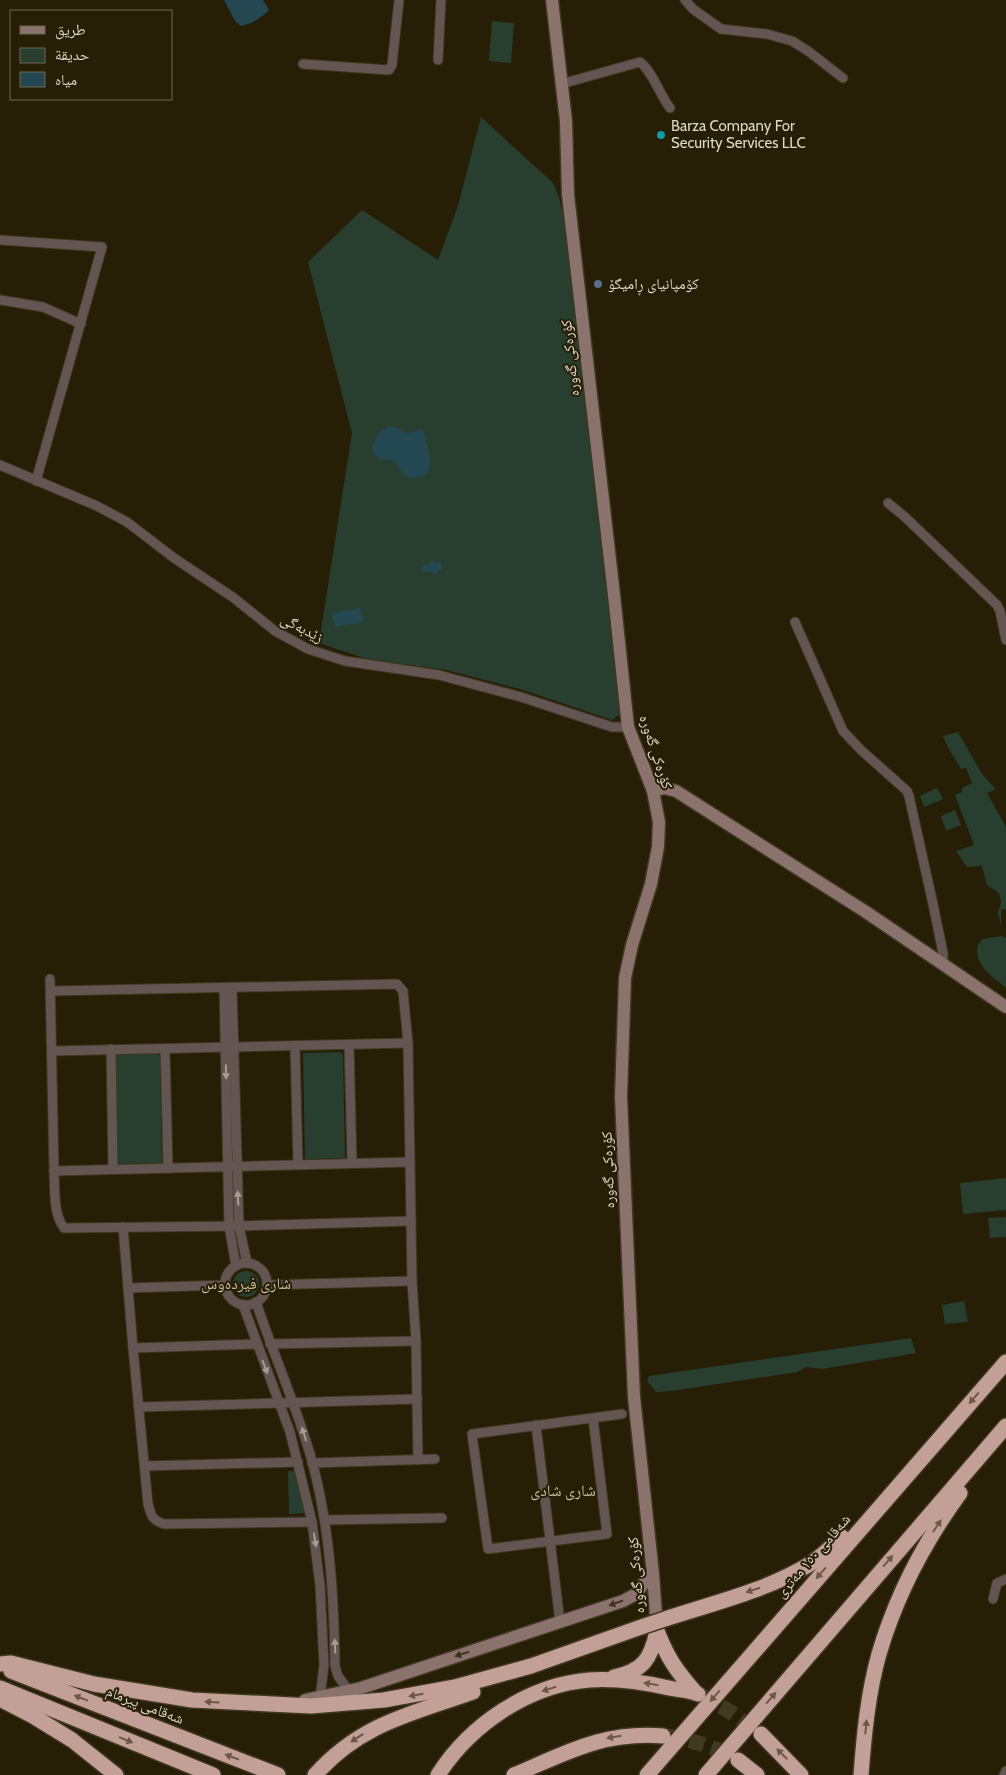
<svg xmlns="http://www.w3.org/2000/svg" width="1006" height="1775" viewBox="0 0 1006 1775" font-family="Cabin,'Noto Naskh Arabic',sans-serif">
	<style>
		.green { fill: #283f2f }
		.water { fill: #244851 }
		.lines { fill: none; stroke-linecap: round; stroke-linejoin: round }
		.highway-tunnel { stroke: #413a22; stroke-width: 15; stroke-dasharray: 15 8; stroke-linecap: butt }
		.street-casing { stroke: #403820; stroke-width: 11 }
		.secondary-casing { stroke: #403820; stroke-width: 15 }
		.highway-casing { stroke: #403820; stroke-width: 18 }
		.street { stroke: #635551; stroke-width: 9 }
		.secondary { stroke: #8a736d; stroke-width: 12 }
		.highway { stroke: #c3a097; stroke-width: 15 }
		.highway-bridge-casing { stroke: #403820; stroke-width: 18; stroke-linecap: butt }
		.highway-bridge { stroke: #c3a097; stroke-width: 15 }
		.oneway { fill: #a69d93 }
		.oneway2 { fill: #6d5847 }
		.oneway3 { fill: #3f331f }
		.culture-dot { fill: #0f9aa8; stroke: #261e05; stroke-width: 2 }
		.service-dot { fill: #5c6f8a; stroke: #261e05; stroke-width: 2 }
		.labels { text-anchor: middle; dominant-baseline: central; stroke-width: 4; stroke-linejoin: round; paint-order: stroke }
		.poi-label { font-size: 15px; fill: #ddd8c9; stroke: #261e05; text-anchor: start }
		.street-label { font-size: 15px; fill: #ddd8c9; stroke: #261e05 }
		.neighbourhood-label { font-size: 16px; fill: #c9bfa2; stroke: #261e05 }
	</style>
	<rect width="100%" height="100%" fill="#261e05"/>
	<g class="green">
		<path d="M492,21L514,23L511,63L489,61Z"/>
		<path d="M481,117L553,183L559,197L566,229L620,714L612,720L520,689L446,670L367,659L319,643L352,433L308,262L362,210L438,260L458,206Z"/>
		<path d="M958,732L982,774L996,789L987,793L1006,827V909L1001,910V926L998,912L1001,902L999,893L987,885L982,866L967,867L956,851L974,845L955,795L962,792V788L972,783L966,768L961,769C955,758 947,748 943,736Z"/>
		<path d="M937,788L943,799L924,807L920,796Z"/>
		<path d="M955,810L961,825L946,831L941,816Z"/>
		<path d="M1001,936L1006,938V988C992,976 973,965 978,944L983,939Z"/>
		<path d="M340,1052L343,1055L345,1158L305,1159L303,1053Z"/>
		<path d="M157,1053L160,1056L162,1163L117,1164L115,1054Z"/>
		<path d="M1006,1178V1210L963,1214L960,1183Z"/>
		<path d="M1006,1217V1237L990,1238L988,1218Z"/>
		<circle cx="246" cy="1284" r="13"/>
		<path d="M964,1301L968,1322L945,1324L942,1305Z"/>
		<path d="M911,1338L916,1353L823,1369L806,1367L798,1372L671,1391L656,1392L647,1381L649,1376Z"/>
		<path d="M288,1471H294L305,1513L289,1514Z"/>
	</g>
	<g class="water">
		<path d="M224,0H263L269,10C261,18 252,24 241,26L235,21Z"/>
		<path d="M388,426L394,427L408,434L418,430H423C426,436 425,440 427,446C430,459 432,462 427,475C409,481 404,479 396,462L390,459L381,460L372,452C374,439 378,433 388,426Z"/>
		<path d="M433,560L434,563L440,562L442,565L441,570H437V573L432,574L431,571L424,572L420,569L423,565L431,564L430,561Z"/>
		<path d="M361,608L363,622L335,627L332,613Z"/>
	</g>
	<g class="lines">
		<g class="highway-tunnel">
			<path d="M701,1695L732,1713L759,1733"/>
			<path d="M667,1736C691,1740 713,1746 735,1758"/>
		</g>
		<g class="street-casing">
			<g id="street">
				<path d="M685,0L693,9L721,29L767,34L792,41L808,51L843,78"/>
				<path d="M438,60L441,0"/>
				<path d="M303,64L389,70L392,65L399,0"/>
				<path d="M561,84L640,62C652,71 660,95 670,108"/>
				<path d="M0,240L102,247L36,481"/>
				<path d="M0,300L43,307L81,324"/>
				<path d="M0,465L97,506L127,522L174,558L234,598L275,631L308,649L345,661L439,675L521,697L612,727H628"/>
				<path d="M888,503L905,517L997,605L1000,611L1006,640"/>
				<path d="M795,622L843,731L861,750L907,791L909,796L933,904L943,953V963"/>
				<path d="M50,979L54,1171C55,1189 53,1214 64,1228L239,1226L411,1221"/>
				<path d="M224,988L229,1226L236,1266"/>
				<path d="M232,988L239,1226L247,1263"/>
				<path d="M51,991L397,984L403,991L408,1043L412,1281L416,1341L418,1460"/>
				<path d="M349,1045L352,1162"/>
				<path d="M295,1046L298,1164"/>
				<path d="M111,1049L113,1169"/>
				<path d="M165,1049L168,1168"/>
				<path d="M52,1051L408,1043"/>
				<path d="M54,1171L410,1162"/>
				<path d="M123,1227L133,1348L148,1504C151,1515 152,1521 165,1524L312,1522"/>
				<circle cx="246" cy="1284" r="21"/>
				<path d="M267,1285L412,1281"/>
				<path d="M128,1288L225,1285"/>
				<path d="M256,1302C274,1356 297,1407 312,1461C330,1528 334,1597 335,1666L338,1676L349,1691"/>
				<path d="M243,1305L290,1432L312,1522L320,1585L324,1665L320,1698"/>
				<path d="M270,1344L416,1341"/>
				<path d="M133,1348L256,1344"/>
				<path d="M139,1407L417,1399"/>
				<path d="M593,1418L607,1534L488,1549L472,1434L622,1414"/>
				<path d="M536,1425L560,1622"/>
				<path d="M312,1463L435,1459"/>
				<path d="M145,1466L298,1462"/>
				<path d="M325,1520L442,1518"/>
				<path d="M993,1599L997,1583L1006,1579"/>
				<path d="M1004,1775L1006,1771"/>
			</g>
		</g>
		<g class="secondary-casing">
			<g id="secondary">
				<path d="M552,0L566,121L568,195L614,595L628,727L653,791L659,822L658,847L651,884L632,945L625,978L621,1097L634,1397L653,1574L657,1629"/>
				<path d="M653,791L664,788L676,791L866,912L1006,1007"/>
				<path d="M305,1700L361,1688L623,1601L636,1594L647,1579L653,1574"/>
			</g>
		</g>
		<g class="highway-casing">
			<g id="highway">
				<path d="M665,1619C713,1603 766,1591 810,1564C821,1557 832,1546 842,1537"/>
				<path d="M657,1631C668,1659 676,1670 695,1692"/>
				<path d="M0,1664L11,1663L94,1684L192,1700L311,1706L384,1700L455,1687L531,1666L644,1626"/>
				<path d="M11,1671L278,1775"/>
				<path d="M614,1677C643,1671 651,1659 657,1631"/>
				<path d="M0,1688L213,1775"/>
				<path d="M0,1699L33,1716L72,1740L116,1775"/>
				<path d="M761,1734L801,1775"/>
				<path d="M738,1760L757,1775"/>
				<path d="M315,1775C360,1724 411,1714 473,1692"/>
				<path d="M438,1775C470,1725 528,1685 589,1680C615,1678 643,1682 669,1688C678,1690 689,1690 698,1694"/>
				<path d="M514,1775C566,1753 604,1731 663,1736"/>
				<path d="M647,1775L1006,1362"/>
				<path d="M706,1775L1006,1426"/>
				<path d="M861,1775C864,1735 868,1693 879,1654C896,1596 925,1541 960,1493"/>
			</g>
		</g>
		<use href="#street" class="street"/>
		<use href="#secondary" class="secondary"/>
		<use href="#highway" class="highway"/>
		<g class="highway-bridge-casing">
			<path id="highway-bridge" d="M644,1626L665,1619"/>
		</g>
		<use href="#highway-bridge" class="highway-bridge"/>
	</g>
	<defs><path id="oneway-solid" d="M-6-.8H1V-3.2L6.5 0L1 3.2V.8H-6Z" transform="scale(1.25)"/></defs>
	<g class="oneway">
		<use href="#oneway-solid" transform="translate(226 1072) rotate(89)"/>
		<use href="#oneway-solid" transform="translate(238 1198) rotate(-93)"/>
		<use href="#oneway-solid" transform="translate(265 1367) rotate(69)"/>
		<use href="#oneway-solid" transform="translate(304 1434) rotate(-107)"/>
		<use href="#oneway-solid" transform="translate(315 1540) rotate(81)"/>
		<use href="#oneway-solid" transform="translate(335 1646) rotate(-92)"/>
	</g>
	<g class="oneway2">
		<use href="#oneway-solid" transform="translate(974 1398) rotate(131)"/>
		<use href="#oneway-solid" transform="translate(937 1526) rotate(-56)"/>
		<use href="#oneway-solid" transform="translate(888 1561) rotate(-49)"/>
		<use href="#oneway-solid" transform="translate(821 1573) rotate(131)"/>
		<use href="#oneway-solid" transform="translate(753 1590) rotate(162)"/>
		<use href="#oneway-solid" transform="translate(651 1684) rotate(-171)"/>
		<use href="#oneway-solid" transform="translate(549 1689) rotate(163)"/>
		<use href="#oneway-solid" transform="translate(416 1695) rotate(170)"/>
		<use href="#oneway-solid" transform="translate(715 1696) rotate(131)"/>
		<use href="#oneway-solid" transform="translate(81 1698) rotate(-159)"/>
		<use href="#oneway-solid" transform="translate(771 1698) rotate(-49)"/>
		<use href="#oneway-solid" transform="translate(212 1702) rotate(-176)"/>
		<use href="#oneway-solid" transform="translate(866 1727) rotate(-84)"/>
		<use href="#oneway-solid" transform="translate(614 1737) rotate(171)"/>
		<use href="#oneway-solid" transform="translate(357 1738) rotate(147)"/>
		<use href="#oneway-solid" transform="translate(126 1740) rotate(22)"/>
		<use href="#oneway-solid" transform="translate(782 1754) rotate(-135)"/>
		<use href="#oneway-solid" transform="translate(232 1757) rotate(-159)"/>
	</g>
	<g class="oneway3">
		<use href="#oneway-solid" transform="translate(616 1603) rotate(161)"/>
		<use href="#oneway-solid" transform="translate(462 1654) rotate(162)"/>
	</g>
	<circle class="culture-dot" cx="661" cy="135" r="5"/>
	<circle class="service-dot" cx="598" cy="284" r="5"/>
	<g class="labels">
		<g class="poi-label">
			<text x="671" y="126">Barza Company For<tspan x="671" dy="17">Security Services LLC</tspan></text>
			<text x="608" y="284">کۆمپانیای ڕامیگۆ</text>
		</g>
		<g class="street-label">
			<text transform="translate(570 358) rotate(-96)">کۆرەکی گەورە</text>
			<text transform="translate(302 628) rotate(27)">زێدبەگی</text>
			<text transform="translate(656 752) rotate(72)">کۆرەکی گەورە</text>
			<text transform="translate(608 1170) rotate(-92)">کۆرەکی گەورە</text>
			<text transform="translate(813 1556) rotate(-49)">شەقامی ١٥٠ مەتری</text>
			<text transform="translate(636 1575) rotate(-95)">کۆرەکی گەورە</text>
			<text transform="translate(145 1705) rotate(21)">شەقامی پیرمام</text>
		</g>
		<g class="neighbourhood-label">
			<text x="246" y="1283">شاری فیردەوس</text>
			<text x="563" y="1490">شاری شادی</text>
		</g>
	</g>
	<rect x="10" y="10" width="162" height="90" fill="#261e05" stroke="#6f6853"/>
	<rect x="20" y="26" width="25" height="8" fill="#8a736d" stroke="#6f6853"/>
	<text x="55" y="35" font-size="15" fill="#ddd8c9">طريق</text>
	<rect x="20" y="48" width="25" height="15" fill="#283f2f" stroke="#6f6853"/>
	<text x="55" y="60" font-size="15" fill="#ddd8c9">حديقة</text>
	<rect x="20" y="72" width="25" height="15" fill="#244851" stroke="#6f6853"/>
	<text x="55" y="85" font-size="15" fill="#ddd8c9">مياه</text>
</svg>
